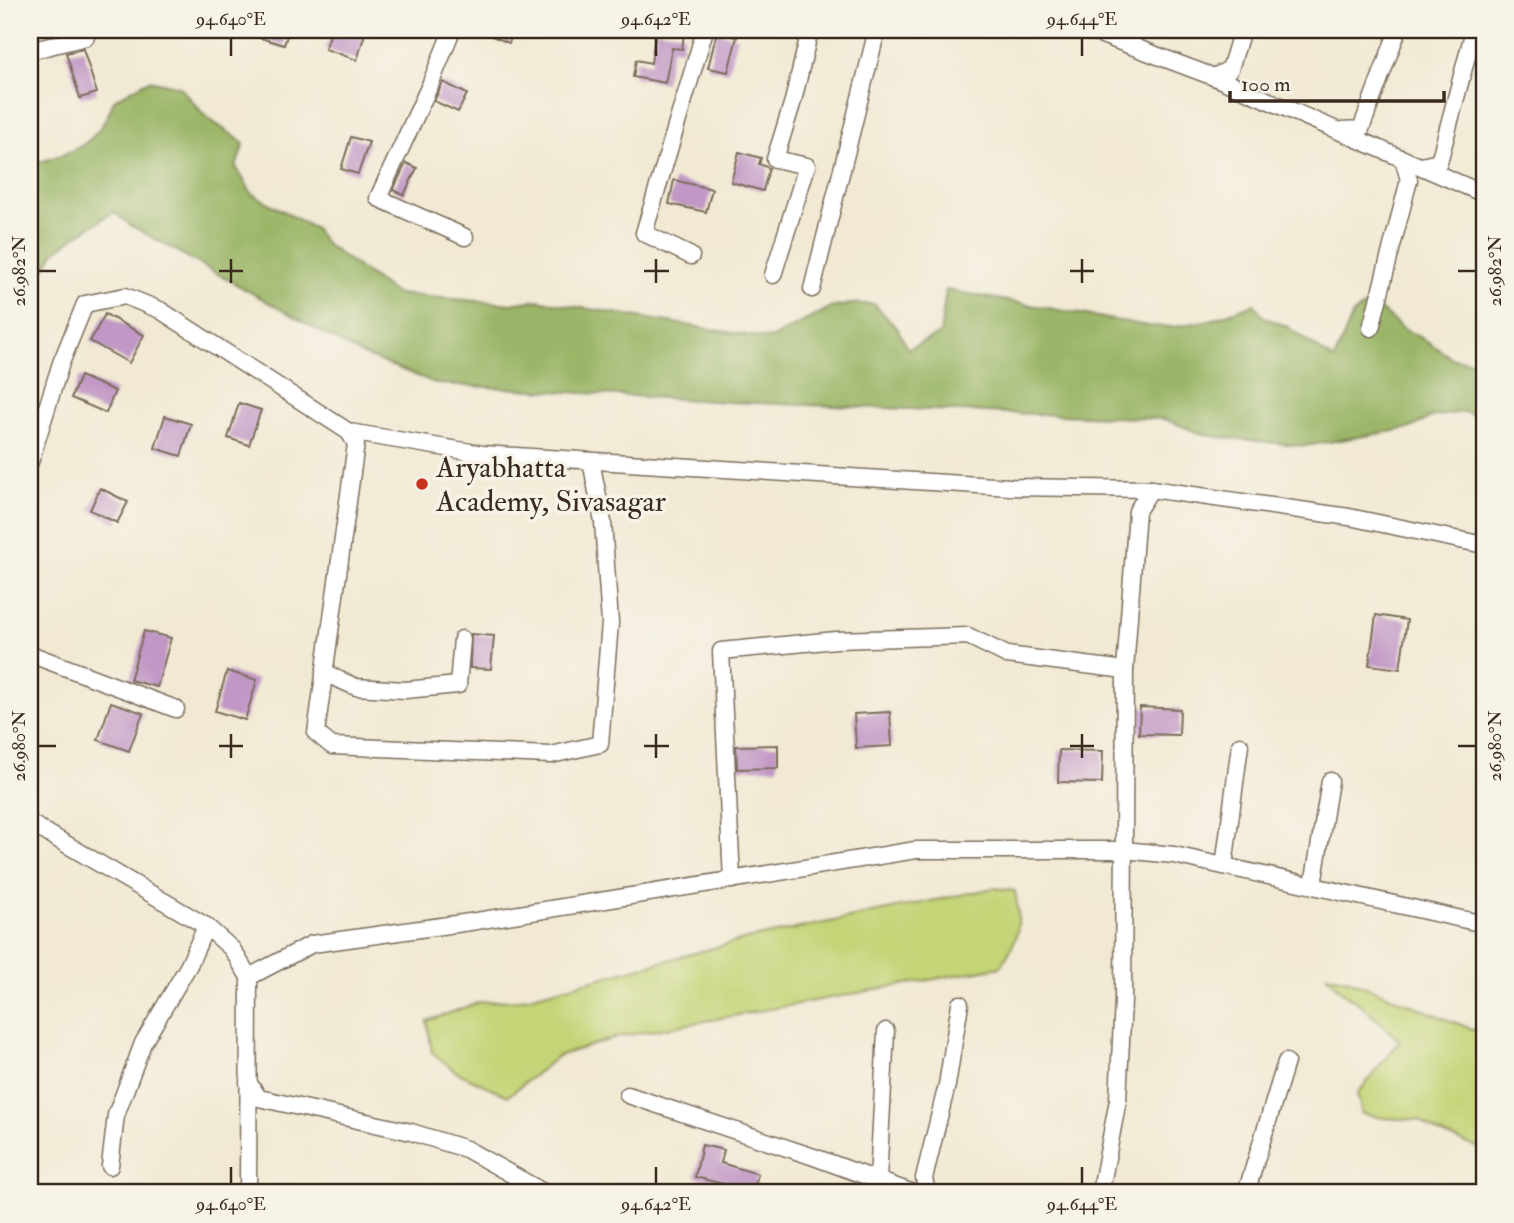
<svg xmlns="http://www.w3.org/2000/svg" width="1514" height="1223" viewBox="0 0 1514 1223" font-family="'IM FELL Double Pica',serif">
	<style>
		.green { fill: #c4d477; stroke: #807f4a; stroke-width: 2 }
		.forest { fill: #9bb668; stroke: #6b7043; stroke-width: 2 }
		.building { fill: #c197c5 }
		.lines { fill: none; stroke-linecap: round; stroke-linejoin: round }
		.street-casing { stroke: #7b6d5d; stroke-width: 19 }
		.street { stroke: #fff; stroke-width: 16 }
		.ticks { fill: none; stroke: #3b2a1e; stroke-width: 2.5 }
		.poi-dot { fill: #c8321e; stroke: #f7f3e8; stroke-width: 2.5 }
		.labels { text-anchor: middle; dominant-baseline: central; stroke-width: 7; stroke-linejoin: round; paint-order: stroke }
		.poi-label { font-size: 30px; fill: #3b2a1e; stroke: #f7f3e8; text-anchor: start }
		.neatline { fill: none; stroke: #3b2a1e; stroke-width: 2.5 }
		.ticks-label { font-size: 18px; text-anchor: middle; fill: #3b2a1e }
	</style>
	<rect width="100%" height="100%" fill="#f7f3e8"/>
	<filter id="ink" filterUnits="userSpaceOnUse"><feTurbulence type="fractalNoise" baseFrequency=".0143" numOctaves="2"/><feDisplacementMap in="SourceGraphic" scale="14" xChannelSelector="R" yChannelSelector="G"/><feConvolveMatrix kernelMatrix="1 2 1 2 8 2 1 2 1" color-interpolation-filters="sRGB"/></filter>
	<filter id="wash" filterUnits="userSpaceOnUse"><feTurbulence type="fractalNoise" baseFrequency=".00686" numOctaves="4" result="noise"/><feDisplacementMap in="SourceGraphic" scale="28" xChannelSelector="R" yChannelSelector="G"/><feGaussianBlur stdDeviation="1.57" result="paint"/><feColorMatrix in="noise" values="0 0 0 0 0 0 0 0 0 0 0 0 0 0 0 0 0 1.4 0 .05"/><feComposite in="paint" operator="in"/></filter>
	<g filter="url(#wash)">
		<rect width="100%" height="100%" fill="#f1e9d3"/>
		<g class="green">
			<path d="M994,888L1015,891C1021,925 1020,938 1000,967L618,1037L558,1056L508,1096L456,1072L432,1052L427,1021L480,1002L518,1000L747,939Z"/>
			<path d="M1326,975L1349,980L1484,1034V1150L1439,1133L1419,1120L1383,1118L1362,1114L1357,1094L1400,1041L1360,1004L1343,993Z"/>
		</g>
		<path class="forest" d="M149,80L180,87L206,117L244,143L236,167L252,194L314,228L327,245L396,294L511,304L536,300L770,339L830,308L851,304H874L898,329L907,349L940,334L946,290L1148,326L1174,327L1210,320L1254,304L1264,317L1286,326L1334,360L1353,314L1372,302L1403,329L1424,339L1453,359L1484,363V417L1463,412L1431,417L1411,428L1305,446L1217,437L1197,432L1164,419L730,402L438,384L361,354L130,225L114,212L73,238L54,253L30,295V165C74,151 97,148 114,100Z"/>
		<g id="blocks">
			<g class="building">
				<path d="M245,30H289L284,45L244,33Z"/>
				<path d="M332,30H366L357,60L325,49Z"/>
				<path d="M477,30H514L509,43Z"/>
				<path d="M656,30L684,34L682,49L672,48L665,83L633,77L636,60L651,63Z"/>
				<path d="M717,32L737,37L728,72L708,68Z"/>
				<path d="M83,49L97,93L80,98L66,53Z"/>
				<path d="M443,82L467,94L458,112L434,101Z"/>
				<path d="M351,137L369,142L358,174L341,169Z"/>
				<path d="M739,152L761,158L759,164L769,168L763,191L731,182Z"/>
				<path d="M406,163L417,168L404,195L393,190Z"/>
				<path d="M674,180L712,189L706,212L669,204Z"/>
				<path d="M105,314L144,335L129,363L90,341Z"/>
				<path d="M80,376L115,391L106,413L71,398Z"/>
				<path d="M239,403L261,410L249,445L228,438Z"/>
				<path d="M165,416L191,424L181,456L155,448Z"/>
				<path d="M100,488L128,502L117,523L90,510Z"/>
				<path d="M1376,615L1407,620L1400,669L1369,665Z"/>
				<path d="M144,631L171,638L157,687L130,680Z"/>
				<path d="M471,634L494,636L491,669L470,668Z"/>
				<path d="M227,671L257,680L245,720L215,711Z"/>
				<path d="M111,702L143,713L129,751L98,740Z"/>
				<path d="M1140,707L1180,709L1179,735L1139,734Z"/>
				<path d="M890,712L892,746L856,748L854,714Z"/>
				<path d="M778,745V768L737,769L736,746Z"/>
				<path d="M1059,750L1103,751L1102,783L1058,782Z"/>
				<path d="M702,1145L724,1150L721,1163L758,1174L753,1193H721L723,1184L695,1177Z"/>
			</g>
		</g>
	</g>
	<g filter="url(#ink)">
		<use href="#blocks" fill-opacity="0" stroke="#7b6d5d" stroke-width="2"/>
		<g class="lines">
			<g class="street-casing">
				<g id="street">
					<path d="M452,30L430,85L378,198L465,237"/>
					<path d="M1089,30L1214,77L1484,194"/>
					<path d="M1126,42L1140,30"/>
					<path d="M30,51L86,37"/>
					<path d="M1214,77L1230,69L1242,30"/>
					<path d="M1342,130L1361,129L1398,30"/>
					<path d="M1421,166L1439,162L1474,30"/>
					<path d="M691,256L644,233L705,30"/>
					<path d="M773,275L807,166L775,159L793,101L810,30"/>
					<path d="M812,289L877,30"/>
					<path d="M1371,328L1409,180L1403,159"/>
					<path d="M349,432L356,444L316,733L332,746L551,755L600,744L610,623L603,522L591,461"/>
					<path d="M30,462L61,363L85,304L125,296L160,310L349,432L483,454L1010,487L1151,489L1349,517L1484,545"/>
					<path d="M30,654L176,709"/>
					<path d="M324,673L356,687L405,690L458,685L462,639"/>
					<path d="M30,823L206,926L232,949L249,977L248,1193"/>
					<path d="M1224,866L1240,745"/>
					<path d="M732,880L721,651L836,640L968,636L1007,655L1125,670"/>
					<path d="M1313,885L1330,781"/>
					<path d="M249,977L312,944L470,922L916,850H1124L1174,855L1484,924"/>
					<path d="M248,1082L259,1098L411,1132L466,1149L545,1193"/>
					<path d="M628,1095L814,1157L913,1193"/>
					<path d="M110,1166L116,1115L143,1043L189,965L206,926"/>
					<path d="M878,1180L886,1031"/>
					<path d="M927,1193L924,1178L947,1085L960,1004"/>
					<path d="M1099,1193L1103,1179L1118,1100L1123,1001L1125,670L1137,511L1151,489"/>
					<path d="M1246,1193L1286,1062"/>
				</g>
			</g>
			<use href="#street" class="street"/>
		</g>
	</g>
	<path class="ticks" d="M231,38V56M656,38V56M1082,38V56M231,259V283M656,259V283M1082,259V283M38,271H56M219,271H243M644,271H669M1070,271H1094M1458,271H1476M231,734V758M656,734V758M1082,734V758M38,746H56M219,746H243M644,746H669M1070,746H1094M1458,746H1476M231,1167V1184M656,1167V1184M1082,1167V1184"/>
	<circle class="poi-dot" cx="422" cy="484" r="7"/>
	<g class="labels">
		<g class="poi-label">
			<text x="436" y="467">Aryabhatta<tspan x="436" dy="34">Academy, Sivasagar</tspan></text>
		</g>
	</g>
	<rect width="1514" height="1223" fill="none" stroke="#f7f3e8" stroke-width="77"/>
	<path d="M1230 91v10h214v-10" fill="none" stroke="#3b2a1e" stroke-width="3.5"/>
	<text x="1241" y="91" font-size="21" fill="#3b2a1e" stroke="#f7f3e8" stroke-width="5" paint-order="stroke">100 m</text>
	<rect x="38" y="38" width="1438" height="1146" class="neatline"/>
	<g class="ticks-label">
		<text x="231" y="25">94.640°E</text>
		<text x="656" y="25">94.642°E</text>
		<text x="1082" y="25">94.644°E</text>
		<text transform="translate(19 271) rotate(-90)" y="6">26.982°N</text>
		<text transform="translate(1495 271) rotate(-90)" y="6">26.982°N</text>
		<text transform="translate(19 746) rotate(-90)" y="6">26.980°N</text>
		<text transform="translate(1495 746) rotate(-90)" y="6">26.980°N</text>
		<text x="231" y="1210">94.640°E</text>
		<text x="656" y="1210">94.642°E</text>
		<text x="1082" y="1210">94.644°E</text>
	</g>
</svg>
